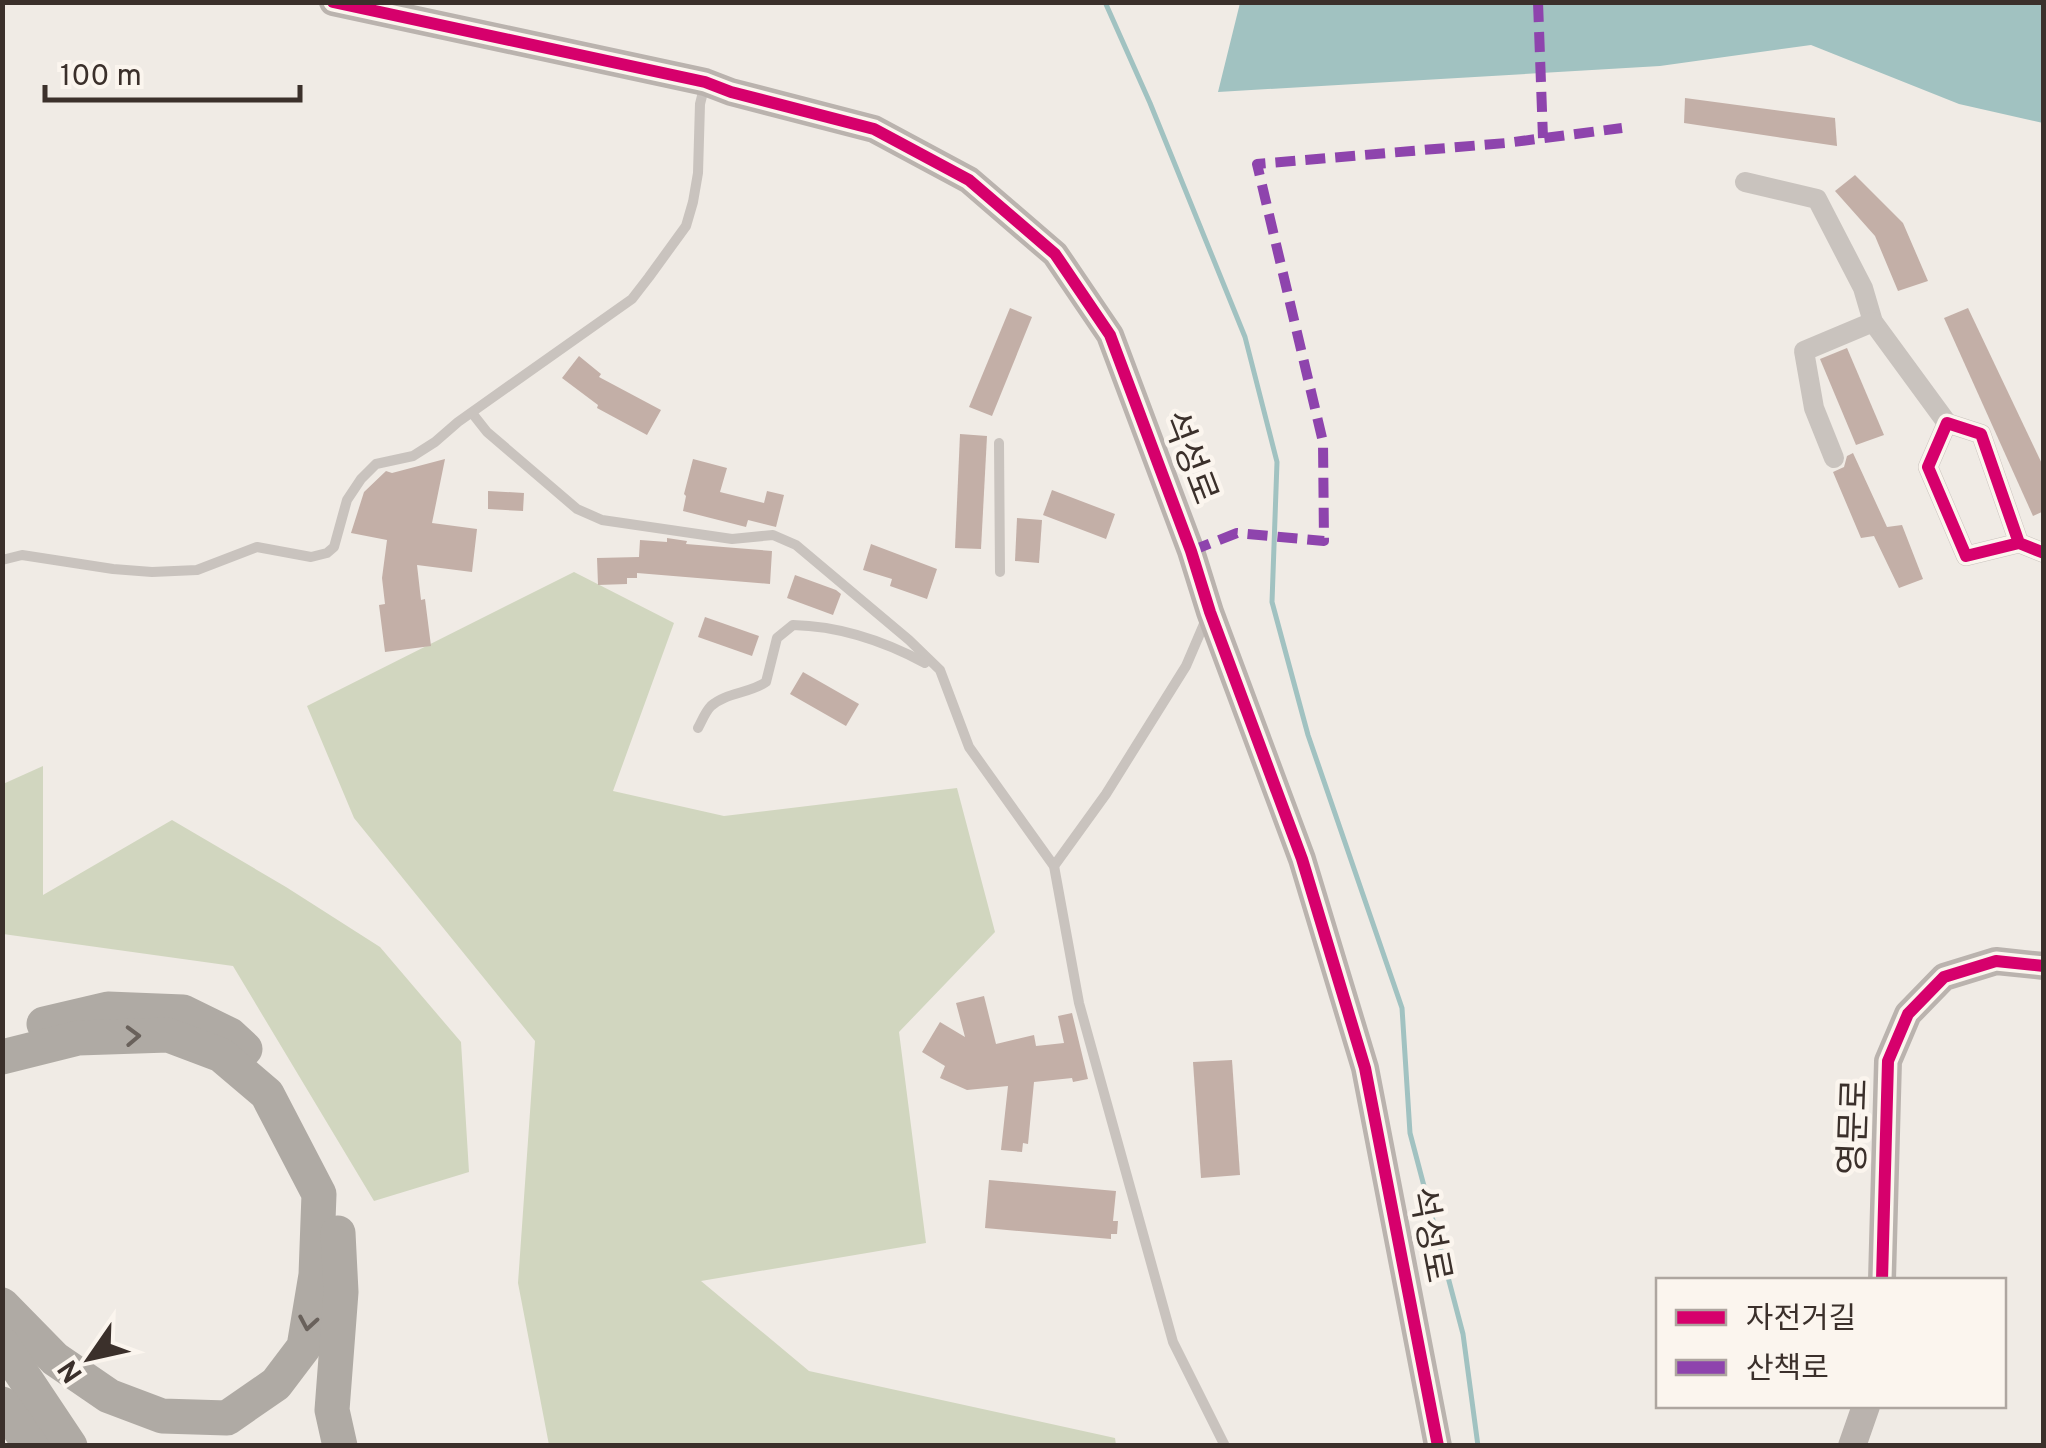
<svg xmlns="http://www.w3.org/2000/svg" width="2046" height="1448" viewBox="0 0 2046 1448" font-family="Overpass,'Noto Sans KR',sans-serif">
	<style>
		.green { fill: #d1d6bf }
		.water { fill: #a1c2c1 }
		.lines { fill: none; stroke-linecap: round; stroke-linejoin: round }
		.stream { stroke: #a1c2c1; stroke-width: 5 }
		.building { fill: #c3afa7 }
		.lane { stroke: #c9c3be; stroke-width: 10 }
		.street { stroke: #c9c3be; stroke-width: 20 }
		.secondary { stroke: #bab3ae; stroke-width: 28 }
		.highway { stroke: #afaaa4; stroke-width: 35 }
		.quiet { stroke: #8e44ad; stroke-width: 10; stroke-dasharray: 20 10; stroke-linecap: butt }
		.cycleway-casing { stroke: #fbf5ee; stroke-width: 19 }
		.cycleway { stroke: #d6006c; stroke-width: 12 }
		.oneway { stroke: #69615b }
		.labels { text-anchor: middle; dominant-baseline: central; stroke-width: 9; stroke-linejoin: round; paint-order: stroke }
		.street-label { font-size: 35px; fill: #3b302b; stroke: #fbf5ee }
	</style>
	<rect width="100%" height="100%" fill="#f0ebe5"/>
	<g class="green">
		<path d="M574,572L674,623L613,791L724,816L957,788L995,932L899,1032L926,1243L701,1281L809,1371L1115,1438L1116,1445H549L518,1283L535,1041L354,818L307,706Z"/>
		<path d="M43,766V895L172,820L286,887L380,947L461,1042L469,1172L374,1201L233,966L3,934V784Z"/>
	</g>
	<path class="water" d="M1240,3H2043V123L1959,104L1811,45L1660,66L1218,92Z"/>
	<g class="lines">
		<path class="stream" d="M1105,2L1150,103L1245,337L1277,462L1272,602L1308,735L1402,1008L1410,1133L1463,1334L1478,1446"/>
	</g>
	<g class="building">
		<path d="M1685,98L1835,118L1837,146L1684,123Z"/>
		<path d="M1855,175L1903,223L1928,281L1898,291L1875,236L1835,191Z"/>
		<path d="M1010,308L1032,317L992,416L969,407Z"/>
		<path d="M1968,308L2044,468V511L2033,516L1944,318Z"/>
		<path d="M1847,348L1884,435L1856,445L1820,359Z"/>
		<path d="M579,356L601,374L599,377L661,410L647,435L597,408L598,405L562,378Z"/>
		<path d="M960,434L987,436L981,549L955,548Z"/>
		<path d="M1853,453L1887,527L1902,525L1923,579L1899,588L1874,536L1861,538L1833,472L1844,467L1847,456Z"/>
		<path d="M445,459L432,523L477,529L472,572L417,565L421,600L425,599L431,646L385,652L379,605L385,604L382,578L387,540L351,533L364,492L386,471L392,473Z"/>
		<path d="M693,459L727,468L720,492L764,503L767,491L784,495L776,527L748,520L746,527L683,511L686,496L684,494Z"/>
		<path d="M1052,490L1115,514L1106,539L1043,515Z"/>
		<path d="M488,491L524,493L523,511L488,509Z"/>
		<path d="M1017,518L1042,520L1039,563L1015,561Z"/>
		<path d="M667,538L687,541L686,544L772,551L770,584L637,573V578H627V584L598,585L597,558L639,557L640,540L667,542Z"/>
		<path d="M871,544L937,569L927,599L890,586L892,579L863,570Z"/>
		<path d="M795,575L836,590L841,594L833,615L787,598Z"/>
		<path d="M705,617L759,636L752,656L698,637Z"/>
		<path d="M803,672L859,704L846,726L790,694Z"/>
		<path d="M984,996L996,1044L1034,1035L1036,1046L1064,1043L1058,1016L1072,1013L1088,1079L1073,1082L1072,1078L1034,1082L1028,1144L1023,1143L1022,1152L1001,1150L1008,1086L967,1090L940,1078L945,1066L922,1052L940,1022L965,1037L956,1003Z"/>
		<path d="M1232,1060L1240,1175L1201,1178L1193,1062Z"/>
		<path d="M989,1180L1116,1191L1113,1221H1118L1117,1234H1111V1239L985,1228Z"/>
	</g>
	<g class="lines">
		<g class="lane">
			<path d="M472,413L487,432L577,509L602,520L732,539L773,535L796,545L909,640L940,670L969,747L1054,866L1079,1003L1173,1342L1225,1446"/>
			<path d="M999,443L1000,572"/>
			<path d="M2,560L22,555L113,569L152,572L197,570L257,547L311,557L327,553L334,547L347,500L361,479L376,464L413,456L435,442L458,422L632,299L649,277L686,226L693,202L698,173L700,104L705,84"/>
			<path d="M698,728C702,721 705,712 711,706C725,693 750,693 766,682L777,638L793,625C840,626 884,641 925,663"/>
			<path d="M1054,866L1106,794L1186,666L1207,617"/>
		</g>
		<g class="street">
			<path d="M1745,182L1817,199L1863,288L1873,322L1947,423"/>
			<path d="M1834,458L1814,408L1804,351L1873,322"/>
			<path d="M2019,543L1981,434L1947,423L1928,467L1966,556L2019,543L2044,553"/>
		</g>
		<g class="secondary">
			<path d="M333,2L705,82L731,92L874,129L969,180L1055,254L1110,335L1191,551L1210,612L1302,859L1365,1068L1438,1446"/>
			<path d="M1882,1280L1888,1061L1908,1014L1944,977L1996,961L2044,966"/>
			<path d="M1852,1446L1866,1406"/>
		</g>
		<g class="highway">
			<path d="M44,1024L108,1009L183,1012L230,1035L245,1049"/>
			<path d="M2,1057L78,1038L168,1035L221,1055L267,1094L319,1194L316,1275L304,1347L276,1384L227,1418L162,1416L109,1396L55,1359L2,1305"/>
			<path d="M338,1233L341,1292L332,1410L340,1446"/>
			<path d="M2,1344L70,1446"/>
			<path d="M2,1404L31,1446"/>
		</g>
		<g class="quiet">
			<path d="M1538,2L1543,138"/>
			<path d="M1191,551L1237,533L1324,541L1323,442L1257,164L1506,143L1622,128"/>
		</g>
		<g class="cycleway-casing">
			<g id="cycleway">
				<path d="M333,2L705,82L731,92L874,129L969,180L1055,254L1110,335L1191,551L1210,612L1302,859L1365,1068L1438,1446"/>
				<path d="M2019,543L1981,434L1947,423L1928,467L1966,556L2019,543L2044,553"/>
				<path d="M1882,1280L1888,1061L1908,1014L1944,977L1996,961L2044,966"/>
			</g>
		</g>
		<use href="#cycleway" class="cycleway"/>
	</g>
	<defs><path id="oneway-chevron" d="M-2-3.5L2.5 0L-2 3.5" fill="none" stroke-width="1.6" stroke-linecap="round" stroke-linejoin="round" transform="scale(2.5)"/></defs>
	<g class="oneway">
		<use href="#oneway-chevron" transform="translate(133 1036) rotate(-2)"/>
		<use href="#oneway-chevron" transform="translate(308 1323) rotate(100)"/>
	</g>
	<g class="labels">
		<g class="street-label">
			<text transform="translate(1188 458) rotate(69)">석성로</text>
			<text transform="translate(1856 1127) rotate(-88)">영문로</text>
			<text transform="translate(1428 1235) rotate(79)">석성로</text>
		</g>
	</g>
	<rect width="2046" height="1448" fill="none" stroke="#3b302b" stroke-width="10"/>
	<rect x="1656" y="1278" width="350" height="130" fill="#fbf5ee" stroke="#aea6a0" stroke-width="2.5"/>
	<rect x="1676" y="1310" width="50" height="15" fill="#d6006c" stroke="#aea6a0" stroke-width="2.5"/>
	<text x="1746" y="1328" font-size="30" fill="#3b302b">자전거길</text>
	<rect x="1676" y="1360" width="50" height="15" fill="#8e44ad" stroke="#aea6a0" stroke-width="2.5"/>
	<text x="1746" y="1378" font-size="30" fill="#3b302b">산책로</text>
	<g transform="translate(90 1358) rotate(236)" stroke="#fbf5ee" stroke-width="8" paint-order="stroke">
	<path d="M0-8L18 38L0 25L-18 38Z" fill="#3b302b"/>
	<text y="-15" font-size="28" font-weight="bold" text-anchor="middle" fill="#3b302b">N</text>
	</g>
	<path d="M45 85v15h255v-15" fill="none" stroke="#3b302b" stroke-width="5"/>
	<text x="60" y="85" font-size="30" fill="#3b302b" stroke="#fbf5ee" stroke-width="8" paint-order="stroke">100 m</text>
</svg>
